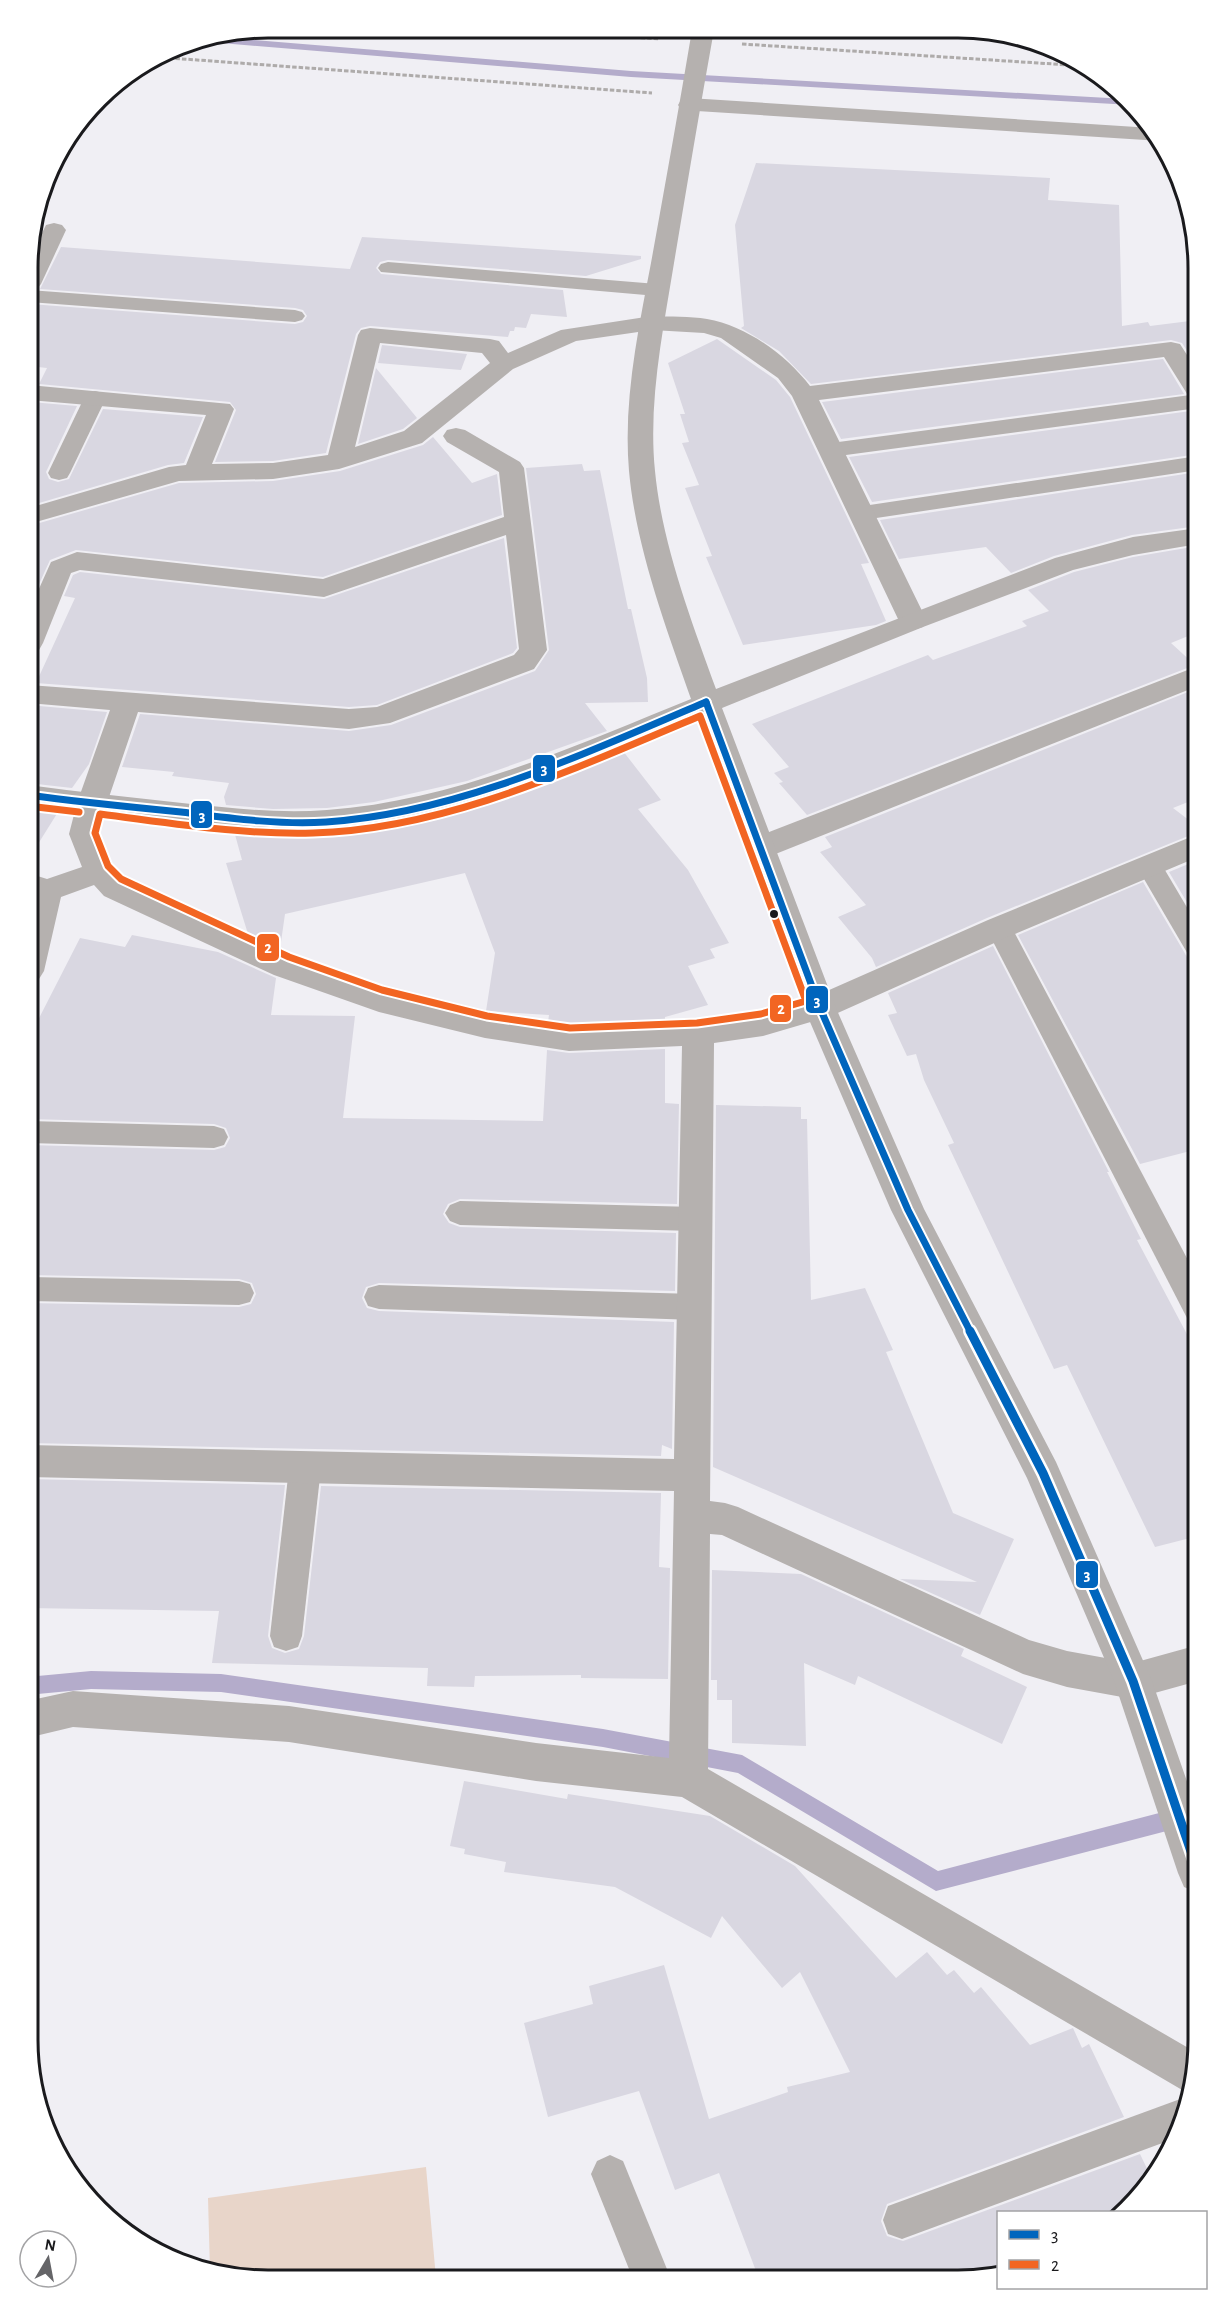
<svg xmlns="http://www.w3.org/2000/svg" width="1225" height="2307" viewBox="0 0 1225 2307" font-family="'Alegreya Sans',sans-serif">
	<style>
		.green { fill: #e8d5c9 }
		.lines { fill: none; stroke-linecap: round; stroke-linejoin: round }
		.stream { fill: #b4accb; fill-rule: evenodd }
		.building { fill: #d9d7e1 }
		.path { stroke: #aeabaa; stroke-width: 3; stroke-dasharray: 4.5 2; stroke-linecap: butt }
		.service { fill: #b5b1af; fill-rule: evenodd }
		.minor { fill: #b5b1af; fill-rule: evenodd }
		.tertiary { fill: #b5b1af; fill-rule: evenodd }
		.bus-1-far1-casing { stroke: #fff; stroke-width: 11 }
		.bus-1-casing { stroke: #fff; stroke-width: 14 }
		.bus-2-casing { stroke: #fff; stroke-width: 11 }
		.bus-1-far1 { stroke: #0065bd; stroke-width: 7 }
		.bus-1 { stroke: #0065bd; stroke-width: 9 }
		.bus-2 { stroke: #f26522; stroke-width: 7 }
		.bus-dot { fill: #1a1a1d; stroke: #fff; stroke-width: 2 }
		.rim { fill: none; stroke: #1a1a1d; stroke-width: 3 }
		.line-badge { stroke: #fff; stroke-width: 2 }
		.badge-label { font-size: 16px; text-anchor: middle; font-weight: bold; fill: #fff }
	</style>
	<rect width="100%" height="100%" fill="#f0eff4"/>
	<path class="green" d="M426,2167L436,2278H236L210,2271L208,2198Z"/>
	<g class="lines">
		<g class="stream">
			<path d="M219,37L631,71L1126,99L1132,105L631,77L209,42L204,40Z"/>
			<path d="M91,1671L221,1674L603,1729L742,1755L938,1871L1182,1807L1189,1810L1192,1817L1189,1824L1182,1827L936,1891L738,1773L603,1747L221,1692L91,1689L27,1695V1677Z"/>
		</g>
	</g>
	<g class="building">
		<path d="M756,163L1050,178L1048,200L1119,205L1122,326L1148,322L1150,326L1198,320V368L1182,343L1171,340L811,384L779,351L741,328L744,326L735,225Z"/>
		<path d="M362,237L641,256V259L586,276L388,260L380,262L376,268L381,274L563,290L567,317L531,314L526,328L515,327L514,331H510L508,337L370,326L361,328L356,334L326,453L273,461L215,462L236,410L230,402L39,384L47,368L29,366L30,304L295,324L303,322L307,316L303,310L295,308L40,289L61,247L350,269Z"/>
		<path d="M717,339L776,380L790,397L869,563L861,564L886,621L876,625L743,645L706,557L712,556L685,488L699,485L682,443L689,442L680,414H685L668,363Z"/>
		<path d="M382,345L467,354L461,370L378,363Z"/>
		<path d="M1163,359L1184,394L841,439L822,402Z"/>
		<path d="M376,368L417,418L403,429L358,444Z"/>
		<path d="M31,402L77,406L46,472L49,479L58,482L69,479L103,409L203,417L184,463L168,465L29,506V407Z"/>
		<path d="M1198,410V454L872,502L849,457Z"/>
		<path d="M433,437L472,483L497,474L502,515L323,577L76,550L50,560L35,593L29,592V526L179,483L273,481L340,471L423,445Z"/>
		<path d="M582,464L584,471L600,470L628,609H631L647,678L648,702L585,703L607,731L467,781L374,802L327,808L273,809L226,805L224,797L229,783L172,776L174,772L122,767L140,714L349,731L391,725L535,671L549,650L526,468Z"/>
		<path d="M1198,472V526L1132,535L1054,556L1011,573L986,547L899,559L880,520Z"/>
		<path d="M504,538L517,648L513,653L377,705L349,707L36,683L75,598L64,596L73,575L80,572L324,599Z"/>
		<path d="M1198,546V632L1171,643L1195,665L807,815L779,783L783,782L774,773L789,767L752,724L928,655L933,660L1027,626L1022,621L1049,611L1028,590L1074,572L1133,557Z"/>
		<path d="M1198,688V798L1173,808L1198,827V832L987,918L876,967L872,958L838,917L866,905L820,852L832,847L825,837Z"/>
		<path d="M28,705L107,712L89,764L72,788L28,783Z"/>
		<path d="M623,751L661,800L638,809L688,870L729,943L710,949L715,958L688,966L708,1005L665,1017V1020L569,1025L548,1022L549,1015L486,1011L495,953L465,873L285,914L280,949L248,934L226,863L242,860L234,831L290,835L326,834L375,828L423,819L517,791Z"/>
		<path d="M28,807L58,812L28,860Z"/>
		<path d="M1198,860V921L1169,872Z"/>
		<path d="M1143,882L1187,957L1198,961V1149L1140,1164L1018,935Z"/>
		<path d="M132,935L218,952L276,978L271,1015L355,1016L343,1118L543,1121L547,1050L569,1053L665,1049V1103L679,1104L677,1204L460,1199L448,1204L443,1214L449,1223L460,1227L676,1233L675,1291L379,1283L366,1287L362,1298L367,1308L379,1311L674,1322L672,1449L662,1445L661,1456L28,1443V1303L239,1307L251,1304L256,1294L252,1283L239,1279L28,1275V1145L214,1150L225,1147L230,1138L226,1128L214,1124L28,1119V1054L34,1028L80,938L125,947Z"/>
		<path d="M993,946L1109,1172H1107L1141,1239L1137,1240L1198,1355V1536L1155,1547L1067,1365L1054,1369L948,1145L954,1143L924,1080L916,1054L907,1056L888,1015L897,1013L888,993Z"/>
		<path d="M716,1105L801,1107V1119H807L811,1300L865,1288L893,1350L886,1352L953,1513L1014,1539L980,1615L900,1579L977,1582L713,1467Z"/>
		<path d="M28,1479L285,1485L268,1636L272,1648L285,1653L299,1649L304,1636L321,1486L661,1493L659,1567L670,1568L668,1679L581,1678V1675L475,1676L474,1687L427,1686L428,1668L212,1663L219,1611L27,1608Z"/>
		<path d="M712,1570L801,1574L964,1649L961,1656L1027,1687L1002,1744L858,1676L855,1685L804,1663L806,1746L732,1743V1700H717V1680H711Z"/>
		<path d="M464,1781L567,1799L568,1794L710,1816L795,1866L896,1978L927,1952L947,1975L954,1970L974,1993L981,1987L1030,2045L1073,2028L1082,2048L1089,2044L1124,2117L887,2204L881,2221L887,2236L903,2241L1140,2154L1152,2179L1149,2186L1122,2212H999V2273L957,2280L759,2279L719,2173L675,2190L639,2091L548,2117L524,2023L593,2004L589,1986L664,1965L709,2119L788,2092L787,2087L850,2072L800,1972L782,1988L722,1916L711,1938L615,1887L504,1872L506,1862L464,1854L465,1849L450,1846Z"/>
	</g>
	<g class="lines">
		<g class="path">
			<path d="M498,28L660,39"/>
			<path d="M742,44L1085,66"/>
			<path d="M156,57L652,93"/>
		</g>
		<g class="service">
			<path d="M388,262L657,284L664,286L667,290L664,294L657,296L381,272L378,268L381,264Z"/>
			<path d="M29,290L295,310L302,312L305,316L302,320L295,322L29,302Z"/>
			<path d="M95,391L103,393L106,398L70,473L67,478L59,480L51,478L48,473L84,398L87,393Z"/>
			<path d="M1198,394V408L831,457L823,455L820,450L823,445L831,443Z"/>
			<path d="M1198,456V470L863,520L855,518L852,513L855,508L863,506Z"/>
			<path d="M1150,858L1159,860L1198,926V959L1189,956L1137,867L1141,860Z"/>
			<path d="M999,918L1008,921L1012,928L1198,1279V1321L1187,1318L986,928L990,921Z"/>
			<path d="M28,1121L214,1126L224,1129L228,1137L224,1145L214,1148L28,1143Z"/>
			<path d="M460,1201L695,1207L705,1211L710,1219L705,1227L695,1231L460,1225L450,1221L445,1213L450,1205Z"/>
			<path d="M28,1277L239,1281L250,1284L254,1293L250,1302L239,1305L28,1301Z"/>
			<path d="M379,1285L695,1294L706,1298L710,1307L706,1316L695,1320L379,1309L368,1306L364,1297L368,1288Z"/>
			<path d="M305,1454L316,1458L321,1468L302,1636L298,1647L286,1651L274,1647L270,1636L289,1468L294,1458Z"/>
			<path d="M1183,2098L1187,2100L1180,2131L1176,2138L902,2239L888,2234L883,2220L888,2206Z"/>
			<path d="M610,2155L623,2161L671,2279H633L591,2174L597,2161Z"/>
		</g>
		<g class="minor">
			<path d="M689,98L1152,128L1161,141L681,110L678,105L681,100Z"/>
			<path d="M54,223L62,225L66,230L41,284L37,289L29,291V259L46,225Z"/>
			<path d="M652,316C670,317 690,316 707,319C747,326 786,355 810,386L1171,342L1180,344L1198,372V400L1189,397L1164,357L819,400L927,621L923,627L913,630L903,627L899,621L792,396L778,378L721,338L704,333L652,330L576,341L513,369L422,443L339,469L273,479L179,481L29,524V508L169,467L186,465L206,415L29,400V385L230,404L234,409L212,464L273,463L328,455L358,335L361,330L370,328L490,339L499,341L508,353L561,330ZM380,343L482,353L490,363L404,431L355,447Z"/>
			<path d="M456,428L465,430L520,462L524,468L547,650L534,669L390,723L349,729L138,712L107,803L99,834L112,866L126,880L296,959L383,989L485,1014L569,1027L698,1021L763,1012L811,998L988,920L1198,834V857L1010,936L831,1016L763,1036L714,1043L710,1501L725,1503L738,1507L1029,1640L1067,1651L1133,1663L1198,1645V1681L1133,1699L1067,1687L1023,1674L722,1535L710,1534L708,1769L1197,2053L1189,2094L682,1797L536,1781L289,1742L73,1727L27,1738V1701L73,1691L289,1706L536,1743L669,1758L674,1491L28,1477V1445L674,1459L682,1046L569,1051L485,1038L379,1012L274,975L104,896L94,885L61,897L44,971L39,979L28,983V905L30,896L28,895V873L47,879L82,867L69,834L77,803L110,710L28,703L29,685L349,709L377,707L514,655L519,649L506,535L324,597L80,570L71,573L43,643L39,650L29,652V611L51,562L77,552L323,579L504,517L499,472L447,442L443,436L447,430Z"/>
			<path d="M1198,666V686L773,855L762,858L751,855L747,847L751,839Z"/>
		</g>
		<path class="tertiary" d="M692,30H714C700,108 687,185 674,263C663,331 648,402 655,471C662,544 691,620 716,689L1055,558L1133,537L1198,528V544L1133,555L1073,570L923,627L722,708L836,1008L924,1209L1056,1462L1152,1681L1198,1813V1893L1184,1887L1178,1873L1114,1681L1027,1478L891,1210L804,1008L698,718C579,766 456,822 326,832C278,835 229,829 182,823C130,818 79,813 28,805V785C79,792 131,797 182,803C230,808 279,814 327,810C455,801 574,746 691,699C666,627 636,548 629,471C623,402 638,331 651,263C665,185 679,108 692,30Z"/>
		<g class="bus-1-far1-casing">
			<g id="bus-1-far1">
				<path d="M706,702L820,1008L908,1210L971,1333"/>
				<path d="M28,795C79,802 130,807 181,812C229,818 278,825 326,822C459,813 585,753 706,702"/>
			</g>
		</g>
		<g class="bus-1-casing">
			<path id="bus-1" d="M970,1331L1043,1473L1133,1681L1198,1872"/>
		</g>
		<g class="bus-2-casing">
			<g id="bus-2">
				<path d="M700,716L806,1001L761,1014L697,1023L570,1028L487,1016L382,990L289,957L121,879L108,866L95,833L100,814C171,823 242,835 313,833C449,829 577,767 700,716Z"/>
				<path d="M28,806L79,812"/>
			</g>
		</g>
		<use href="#bus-1-far1" class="bus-1-far1"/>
		<use href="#bus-1" class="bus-1"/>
		<use href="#bus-2" class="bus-2"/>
	</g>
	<circle class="bus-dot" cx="774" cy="914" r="5"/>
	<path d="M0 0H1225V2307H0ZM268 38H958A230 230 0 0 1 1188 268V2040A230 230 0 0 1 958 2270H268A230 230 0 0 1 38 2040V268A230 230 0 0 1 268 38Z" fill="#fff" fill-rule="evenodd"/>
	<path class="rim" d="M268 38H958A230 230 0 0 1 1188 268V2040A230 230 0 0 1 958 2270H268A230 230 0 0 1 38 2040V268A230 230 0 0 1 268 38Z"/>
	<g class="line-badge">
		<rect x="532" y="754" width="24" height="29" rx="6" fill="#0065bd"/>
		<rect x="190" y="800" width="23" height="29" rx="6" fill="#0065bd"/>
		<rect x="256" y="933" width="24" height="29" rx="6" fill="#f26522"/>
		<rect x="805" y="985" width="24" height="29" rx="6" fill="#0065bd"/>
		<rect x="769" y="994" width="23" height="29" rx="6" fill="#f26522"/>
		<rect x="1075" y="1560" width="24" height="29" rx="6" fill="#0065bd"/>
	</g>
	<g class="badge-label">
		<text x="544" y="774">3</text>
		<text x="202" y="821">3</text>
		<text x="268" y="953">2</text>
		<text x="817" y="1006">3</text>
		<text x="781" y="1014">2</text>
		<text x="1087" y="1580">3</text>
	</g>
	<rect x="997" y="2211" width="210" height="78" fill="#ffffff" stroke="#a3a3a5" stroke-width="1.5"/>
	<rect x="1009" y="2230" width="30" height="9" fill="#0065bd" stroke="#a3a3a5" stroke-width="1.5"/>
	<text x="1051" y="2241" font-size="18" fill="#1a1a1d">3</text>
	<rect x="1009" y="2260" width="30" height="9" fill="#f26522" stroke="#a3a3a5" stroke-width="1.5"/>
	<text x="1051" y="2271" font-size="18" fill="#1a1a1d">2</text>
	<g transform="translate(48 2259) rotate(10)"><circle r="28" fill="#ffffff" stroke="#a3a3a5" stroke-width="1.5"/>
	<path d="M0-4.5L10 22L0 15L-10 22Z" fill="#656568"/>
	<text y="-9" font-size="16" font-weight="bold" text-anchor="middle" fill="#1a1a1d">N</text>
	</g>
</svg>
